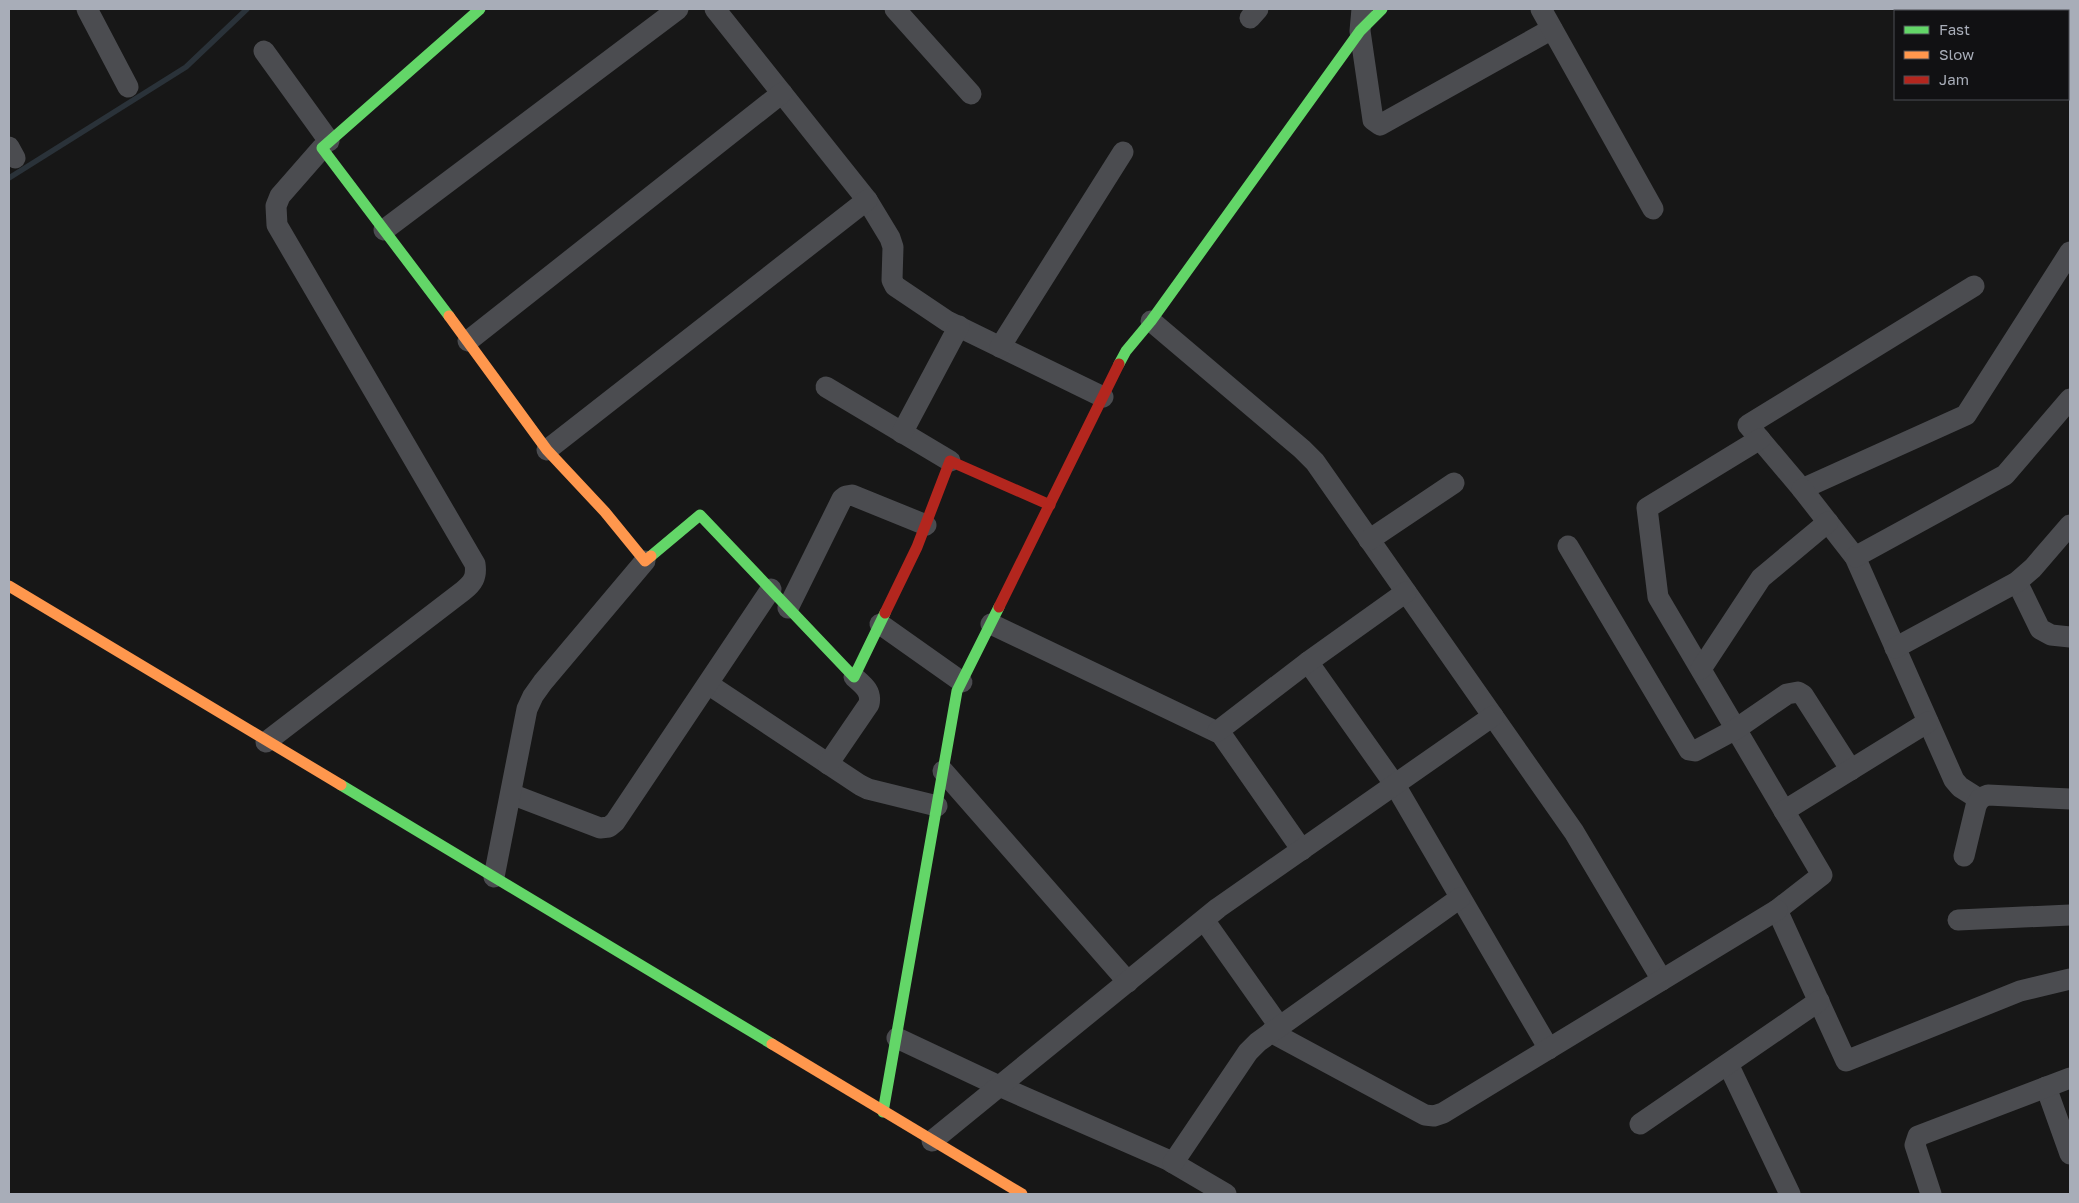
<svg xmlns="http://www.w3.org/2000/svg" width="2079" height="1203" viewBox="0 0 2079 1203" font-family="'Golos Text',sans-serif">
	<style>
		.lines { fill: none; stroke-linecap: round; stroke-linejoin: round }
		.stream { stroke: #2a3239; stroke-width: 5.5 }
		.street { stroke: #4b4c50; stroke-width: 21 }
		.fast { stroke: #63d668; stroke-width: 11 }
		.slow { stroke: #ff974d; stroke-width: 11 }
		.jam { stroke: #b3261e; stroke-width: 11 }
	</style>
	<rect width="100%" height="100%" fill="#171717"/>
	<g class="lines">
		<path class="stream" d="M9,178L186,67L247,9"/>
		<g class="street">
			<path d="M87,9L128,87"/>
			<path d="M715,9L867,200L890,238L893,247L892,280L895,286L947,321L1103,397"/>
			<path d="M895,9L971,94"/>
			<path d="M1362,9L1360,31L1373,120L1380,125L1552,29"/>
			<path d="M1541,9L1653,209"/>
			<path d="M1250,18L1258,9"/>
			<path d="M264,51L329,141"/>
			<path d="M9,147L15,158"/>
			<path d="M384,230L678,9"/>
			<path d="M1974,286L1748,425L1802,489L1966,415L2070,252"/>
			<path d="M1151,321L1302,449L1315,462L1574,832L1662,980"/>
			<path d="M468,341L782,93"/>
			<path d="M1000,347L1123,152"/>
			<path d="M826,387L950,461"/>
			<path d="M902,433L959,326"/>
			<path d="M1760,439L1647,508L1658,597L1822,875L1777,910L1846,1061L2020,991L2070,979"/>
			<path d="M547,450L867,200"/>
			<path d="M1802,489L1855,557L1954,780L1960,787L1979,799"/>
			<path d="M1369,540L1454,483"/>
			<path d="M1568,546L1689,750L1695,751L1736,729L1787,694L1798,692L1803,695L1851,770"/>
			<path d="M1855,557L2005,475L2070,399"/>
			<path d="M2017,582L2040,629L2051,635L2070,637"/>
			<path d="M788,608L842,499L846,496L852,495L926,525"/>
			<path d="M880,624L962,682"/>
			<path d="M991,624L1221,734L1302,850"/>
			<path d="M1895,648L2017,582L2033,568L2070,525"/>
			<path d="M1308,662L1395,785L1549,1049"/>
			<path d="M1701,669L1761,578L1828,522"/>
			<path d="M708,684L860,785L868,789L937,806"/>
			<path d="M1218,731L1308,662L1406,592"/>
			<path d="M266,742L463,591C473,583 477,577 475,564L277,225L276,206L280,196L322,148"/>
			<path d="M828,764L869,704C872,691 863,685 854,677"/>
			<path d="M943,771L1128,982"/>
			<path d="M511,794L600,828L609,827L615,822L771,589"/>
			<path d="M1784,811L1928,722"/>
			<path d="M1964,856L1976,806C1979,799 1982,797 1988,795L2070,799"/>
			<path d="M494,877L527,709L533,696L543,682L645,561"/>
			<path d="M1204,920L1279,1026"/>
			<path d="M1958,920L2070,915"/>
			<path d="M1271,1032L1425,1115L1434,1116L1443,1113L1777,910"/>
			<path d="M897,1038L999,1086L1168,1160L1226,1194"/>
			<path d="M1728,1064L1790,1194"/>
			<path d="M2046,1087L2070,1154"/>
			<path d="M1640,1124L1819,1001"/>
			<path d="M932,1141L1218,908L1493,716"/>
			<path d="M1173,1163L1248,1052L1258,1042L1460,898"/>
			<path d="M1931,1194L1915,1145L1918,1136L2070,1078"/>
		</g>
		<g class="fast">
			<path d="M449,316L322,148L480,9"/>
			<path d="M1119,364L1126,351L1151,321L1360,31L1382,9"/>
			<path d="M651,556L700,515L854,677L885,613"/>
			<path d="M341,785L772,1044"/>
			<path d="M883,1112L957,691L999,607"/>
		</g>
		<g class="slow">
			<path d="M449,316L547,450L605,512L645,561L651,556"/>
			<path d="M9,586L341,785"/>
			<path d="M772,1044L1022,1194"/>
		</g>
		<g class="jam">
			<path d="M999,607L1119,364"/>
			<path d="M885,613L917,547L950,461L1050,505"/>
		</g>
	</g>
	<rect width="2079" height="1203" fill="none" stroke="#a8adb8" stroke-width="20"/>
	<rect x="1894" y="10" width="175" height="90" fill="#111113" stroke="#4d4f55"/>
	<rect x="1904" y="26" width="25" height="8" fill="#63d668" stroke="#4d4f55"/>
	<text x="1939" y="35" font-size="15" fill="#a8adb8">Fast</text>
	<rect x="1904" y="51" width="25" height="8" fill="#ff974d" stroke="#4d4f55"/>
	<text x="1939" y="60" font-size="15" fill="#a8adb8">Slow</text>
	<rect x="1904" y="76" width="25" height="8" fill="#b3261e" stroke="#4d4f55"/>
	<text x="1939" y="85" font-size="15" fill="#a8adb8">Jam</text>
</svg>
